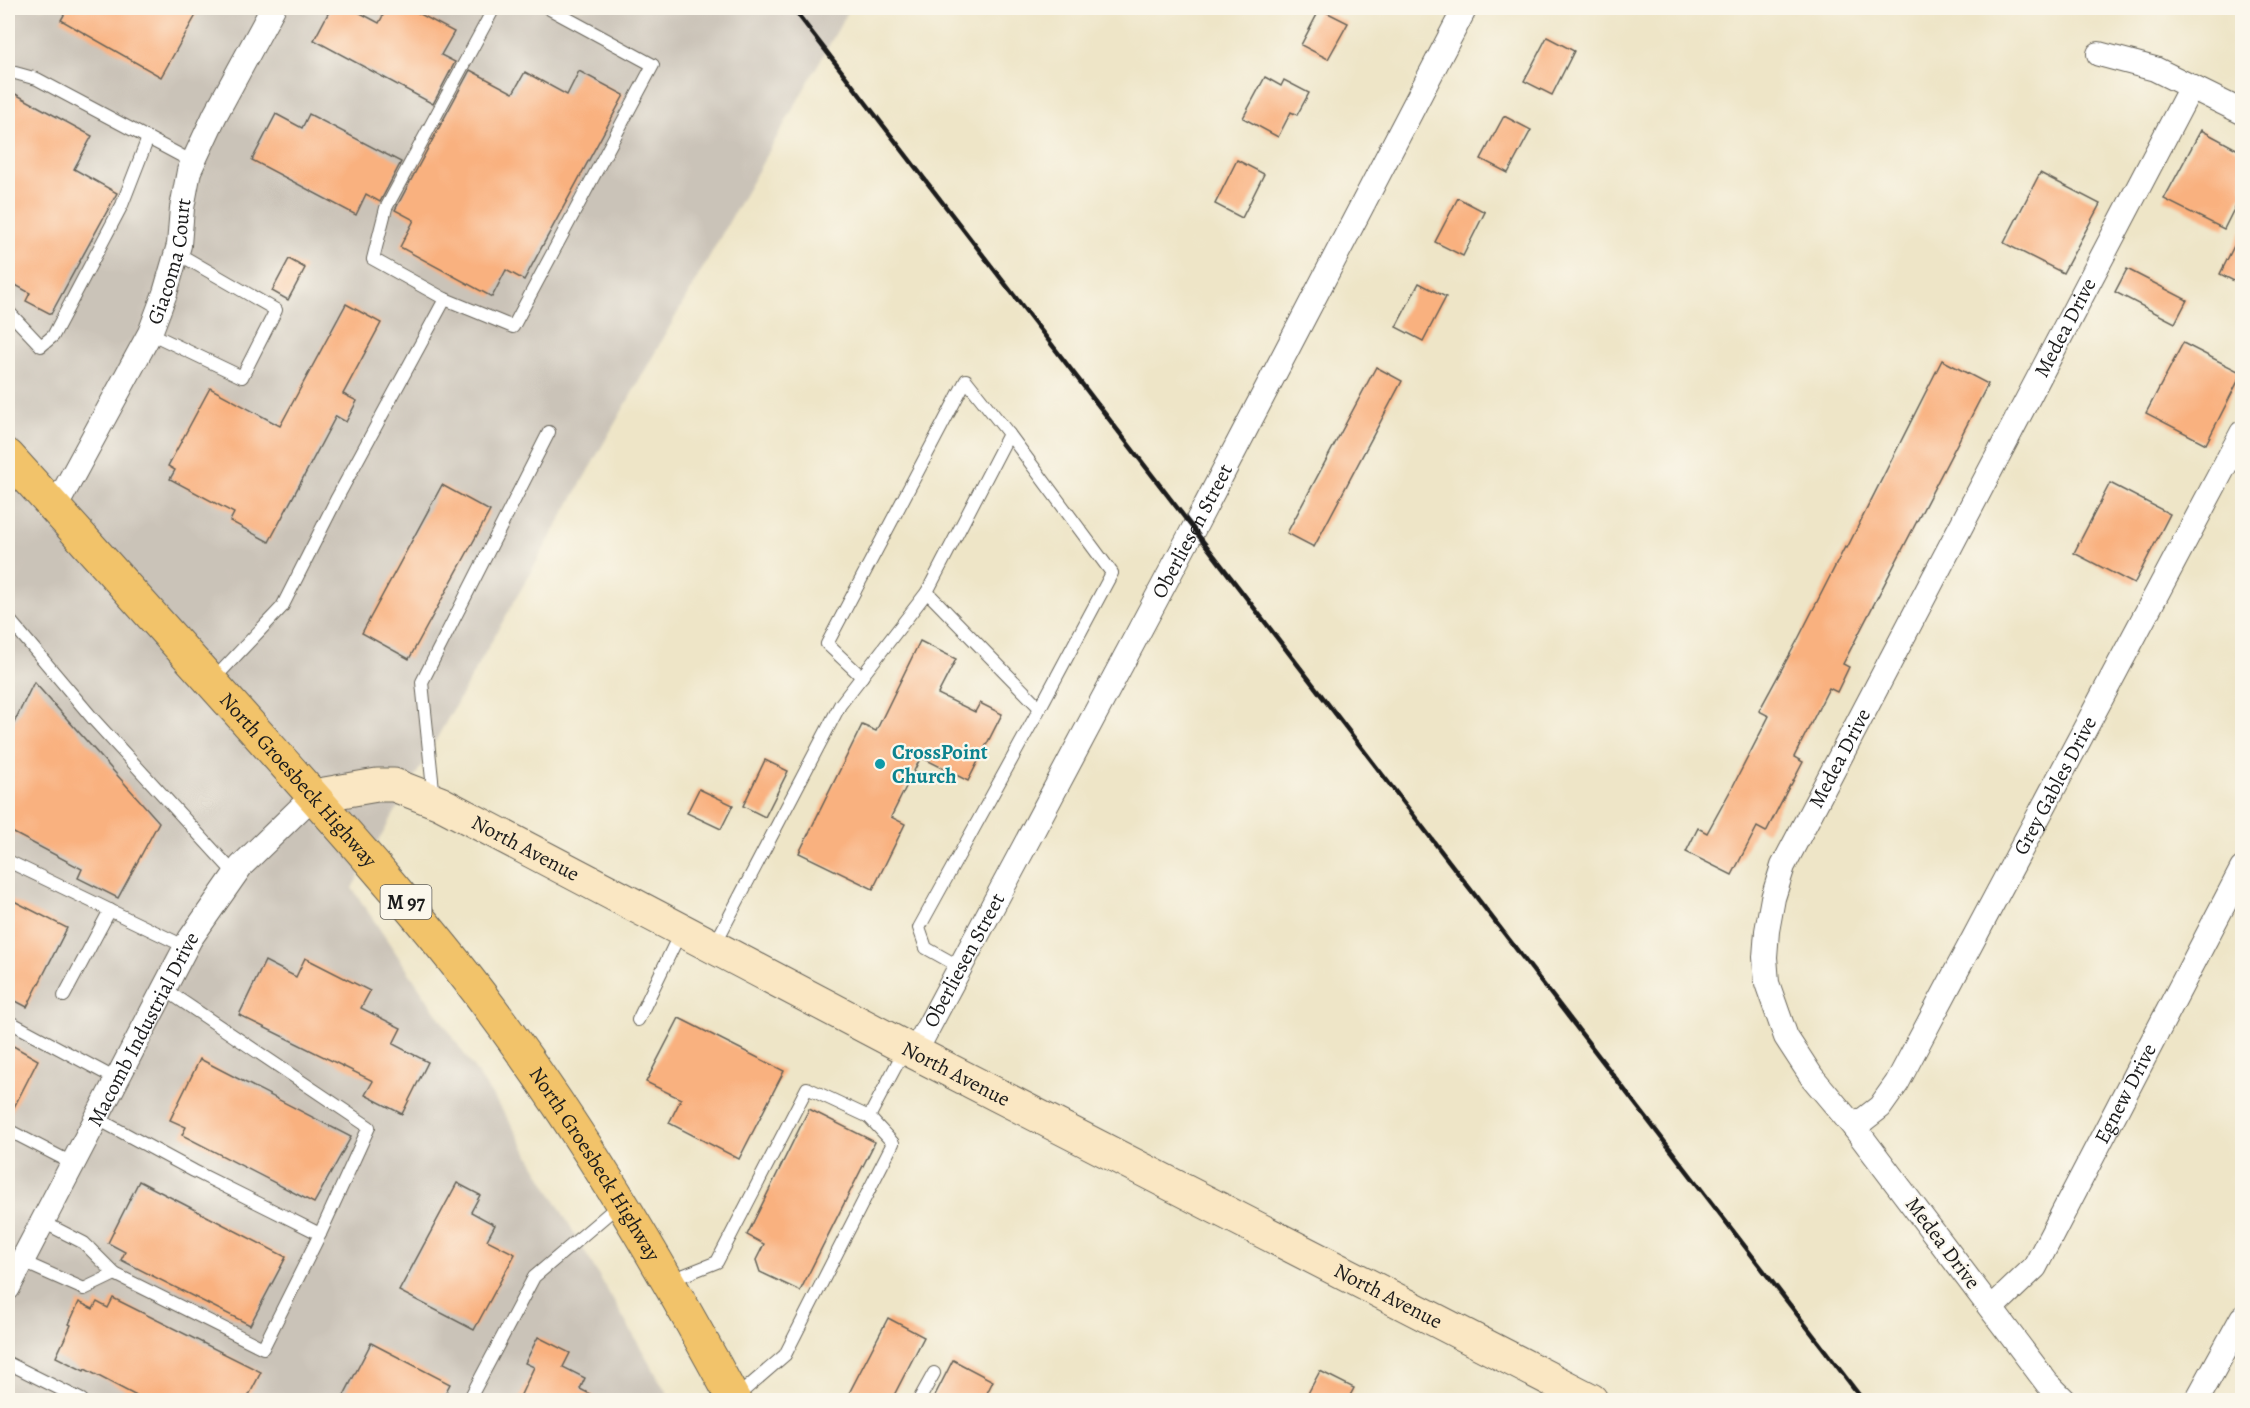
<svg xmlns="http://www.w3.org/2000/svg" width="2250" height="1408" viewBox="0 0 2250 1408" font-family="Alegreya,serif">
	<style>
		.industrial { fill: #cac3b8 }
		.building { fill: #f9b17f }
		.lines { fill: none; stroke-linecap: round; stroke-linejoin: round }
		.service-casing { stroke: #666258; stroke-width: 14 }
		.minor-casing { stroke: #666258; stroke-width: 26 }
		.secondary-casing { stroke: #666258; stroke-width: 35 }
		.primary-casing { stroke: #666258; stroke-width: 35 }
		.service { stroke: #fff; stroke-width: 12 }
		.minor { stroke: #fff; stroke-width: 24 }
		.secondary { stroke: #fae7c3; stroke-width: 33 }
		.primary { stroke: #f2c36a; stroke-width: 33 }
		.rail { stroke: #1c1c1c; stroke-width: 4.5 }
		.culture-dot { fill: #0f9aa8; stroke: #fbf7ec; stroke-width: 2 }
		.labels { text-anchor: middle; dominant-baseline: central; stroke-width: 4.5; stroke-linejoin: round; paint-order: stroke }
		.shield { fill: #fbf7ec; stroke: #5f5e5a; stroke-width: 1.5 }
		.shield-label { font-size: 20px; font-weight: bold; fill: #1c1c1c }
		.street-label { font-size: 21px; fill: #1c1c1c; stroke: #fbf7ec }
		.culture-label { font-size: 21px; font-weight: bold; fill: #0d838f; stroke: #fbf7ec; text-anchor: start }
	</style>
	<rect width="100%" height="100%" fill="#fbf7ec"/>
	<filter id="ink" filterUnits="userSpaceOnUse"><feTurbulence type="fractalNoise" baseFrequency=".0167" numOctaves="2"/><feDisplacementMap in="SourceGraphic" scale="12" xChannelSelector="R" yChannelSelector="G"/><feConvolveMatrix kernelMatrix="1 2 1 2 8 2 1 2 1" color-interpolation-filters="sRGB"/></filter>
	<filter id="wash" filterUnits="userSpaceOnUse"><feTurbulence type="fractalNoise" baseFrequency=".008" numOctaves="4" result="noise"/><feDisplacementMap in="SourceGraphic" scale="24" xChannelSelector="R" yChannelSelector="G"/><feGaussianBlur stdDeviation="1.35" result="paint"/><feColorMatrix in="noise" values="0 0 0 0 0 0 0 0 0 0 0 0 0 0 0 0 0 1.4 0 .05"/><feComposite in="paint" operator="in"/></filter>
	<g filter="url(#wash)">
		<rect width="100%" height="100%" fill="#eee5c7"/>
		<path class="industrial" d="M8,8H850L352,888L508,1119L671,1400H8Z"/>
		<g id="blocks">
			<g class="building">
				<path d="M68,8H200L161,77L61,20Z"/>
				<path d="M331,8H351L379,23L387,8H409L454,32L441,55L455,62L433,104L314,40Z"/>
				<path d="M1320,9L1348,23L1328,59L1301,45Z"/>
				<path d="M1547,37L1574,51L1552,95L1524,81Z"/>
				<path d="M470,70L513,93L525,72L567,95L579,71L624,95L524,280L506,270L492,297L400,247L414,220L395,210Z"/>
				<path d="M1265,77L1281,86L1284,80L1309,93L1297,115L1291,112L1278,137L1243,118Z"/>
				<path d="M8,90L92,136L74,169L117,193L51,314L26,301L30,293L10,282L14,274L8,270Z"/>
				<path d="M276,114L302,128L309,114L401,162L380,202L366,194L356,215L252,160Z"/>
				<path d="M1504,116L1531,130L1508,173L1481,159Z"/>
				<path d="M2201,130L2242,152V193L2224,229L2164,199Z"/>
				<path d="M1237,160L1264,174L1242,218L1215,204Z"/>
				<path d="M2040,173L2100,204L2063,273L2004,243Z"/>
				<path d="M1458,198L1485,212L1463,256L1435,242Z"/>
				<path d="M2242,230V285L2220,274Z"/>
				<path d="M289,259L305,268L288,300L272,291Z"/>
				<path d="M2127,269L2187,300L2175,323L2115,292Z"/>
				<path d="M1419,283L1446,297L1423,341L1396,327Z"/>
				<path d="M346,304L381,323L343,394L357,401L346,422L336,416L269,542L230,521L234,513L170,479L175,470L168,466L210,388L280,426Z"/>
				<path d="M2183,343L2242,373L2206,444L2146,413Z"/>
				<path d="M1942,360L1988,384L1843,664L1849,667L1837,692L1829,688L1794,757L1803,762L1791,785H1790L1766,832L1757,827L1732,875L1686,852L1698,828L1707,833L1733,786L1769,716L1759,711L1797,641L1845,547L1847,548Z"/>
				<path d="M1376,367L1402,381L1314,547L1287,533Z"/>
				<path d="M2110,483L2170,514L2134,584L2074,553Z"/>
				<path d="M442,485L490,511L409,659L362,633Z"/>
				<path d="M920,641L956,659L938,694L975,712L980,703L1002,714L968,781L921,757L891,817L905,824L873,889L799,853L862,725L876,731Z"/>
				<path d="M34,682L159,822L118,898L78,878L82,869L8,830V735Z"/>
				<path d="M765,760L788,771L765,817L743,806Z"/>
				<path d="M699,789L733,805L721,829L687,813Z"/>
				<path d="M8,898L67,928L27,1007L8,997Z"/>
				<path d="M305,958L370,991L361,1008L401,1028L393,1044L428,1062L402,1114L365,1095L373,1081L239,1015L265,961L296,977Z"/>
				<path d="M679,1018L784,1071L739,1159L669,1123L681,1099L646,1082Z"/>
				<path d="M8,1043L38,1060L8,1119Z"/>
				<path d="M200,1059L351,1137L314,1203L182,1135L186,1127L170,1120Z"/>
				<path d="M809,1109L875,1142L800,1291L760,1272L756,1260L764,1244L747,1235Z"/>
				<path d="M139,1181L286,1257L250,1325L121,1260L125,1252L108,1243Z"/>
				<path d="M457,1183L480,1195L471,1212L495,1225L487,1240L515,1254L474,1330L399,1291Z"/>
				<path d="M113,1298L261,1372L246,1401H146L85,1369L84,1371L56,1357L71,1325L69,1324L79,1302L93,1309L97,1302L108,1308Z"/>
				<path d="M888,1318L924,1337L891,1401H845Z"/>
				<path d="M538,1337L570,1353L563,1367L585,1378L580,1389L603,1401H518L534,1367L525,1363Z"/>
				<path d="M371,1343L450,1384L441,1401H341Z"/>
				<path d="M953,1360L993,1381L983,1401H932Z"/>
				<path d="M1320,1371L1354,1388L1347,1401H1304Z"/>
			</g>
		</g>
	</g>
	<g filter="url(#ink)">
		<use href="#blocks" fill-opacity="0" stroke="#666258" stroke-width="1.5"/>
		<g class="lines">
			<g class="service-casing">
				<g id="service">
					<path d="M494,8L386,208L373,259L445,299L513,327L653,65L548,8"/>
					<path d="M8,71L37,79L193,162"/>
					<path d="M8,311L41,346L53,336L122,205L148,138"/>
					<path d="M150,333L242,377L276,310L177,253"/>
					<path d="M927,592L1009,434L1112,573L1040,708"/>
					<path d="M8,618L94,720L235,874"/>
					<path d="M862,677L827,644L966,380L1009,434"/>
					<path d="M212,681L282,607L337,498L445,299"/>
					<path d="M434,799L422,682L549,432"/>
					<path d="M8,861L186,947"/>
					<path d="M714,946L840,705L927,592L1040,708L919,928L926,948L960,967"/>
					<path d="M64,996L110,910"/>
					<path d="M638,1020L681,931"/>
					<path d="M8,1021L116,1079"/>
					<path d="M96,1118L194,1171L320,1234L369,1127L164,989"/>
					<path d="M8,1130L72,1163"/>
					<path d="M41,1221L84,1243L115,1274L263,1348L320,1234"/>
					<path d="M21,1261L84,1289L115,1274"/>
					<path d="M669,1281L717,1262L807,1088L869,1117L905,1049"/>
					<path d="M8,1363L82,1400"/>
					<path d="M734,1399L785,1355L893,1143L869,1117"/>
					<path d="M469,1400L534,1277L621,1203"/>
					<path d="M919,1400L934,1373"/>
				</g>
			</g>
			<g class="minor-casing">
				<g id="minor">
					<path d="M2099,54L2155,69L2242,112"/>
					<path id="s1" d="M55,508L150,333L165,293L179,245L182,208L189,171L215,115L273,8"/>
					<path id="s2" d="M915,1052L1194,528L1465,8"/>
					<path id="s3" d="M1854,1127L1880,1107L1897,1083L2242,433"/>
					<path id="s4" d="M8,1288L190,939L241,866L313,796"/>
					<path id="s5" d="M1992,1308L2035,1267L2242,869"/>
					<path id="s6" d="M2064,1400L2047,1383L1854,1127L1812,1077L1786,1037L1767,983L1765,957L1767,931L1773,898L1783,866L2191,87"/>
					<path d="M2197,1400L2242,1318"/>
				</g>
			</g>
			<g class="secondary-casing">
				<g id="secondary">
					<path id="s7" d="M313,796L377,785H394L440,803L906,1048L1591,1400"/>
				</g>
			</g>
			<g class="primary-casing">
				<g id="primary">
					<path id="s8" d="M8,456C86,542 163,628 241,715C322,806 404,896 479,993C576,1121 658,1259 734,1400"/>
				</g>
			</g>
			<use href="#service" class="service"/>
			<use href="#minor" class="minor"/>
			<use href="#secondary" class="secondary"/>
			<use href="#primary" class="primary"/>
			<path class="rail" d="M793,8L1863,1400"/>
		</g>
	</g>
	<circle class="culture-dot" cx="880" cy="764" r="6"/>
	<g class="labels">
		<rect class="shield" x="380.5" y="885" width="51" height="34" rx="4.5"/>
		<g class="shield-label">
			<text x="406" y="902">M 97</text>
		</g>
		<g class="street-label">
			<text stroke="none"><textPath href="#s1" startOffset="274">Giacoma Court</textPath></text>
			<text stroke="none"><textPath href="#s6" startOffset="1242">Medea Drive</textPath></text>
			<text stroke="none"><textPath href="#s2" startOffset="590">Oberliesen Street</textPath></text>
			<text stroke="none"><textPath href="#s6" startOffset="756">Medea Drive</textPath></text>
			<text stroke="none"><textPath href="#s8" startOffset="435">North Groesbeck Highway</textPath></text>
			<text stroke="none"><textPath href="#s3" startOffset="399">Grey Gables Drive</textPath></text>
			<text stroke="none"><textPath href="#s7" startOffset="228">North Avenue</textPath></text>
			<text stroke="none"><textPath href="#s2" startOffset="104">Oberliesen Street</textPath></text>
			<text stroke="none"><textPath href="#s4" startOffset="292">Macomb Industrial Drive</textPath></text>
			<text stroke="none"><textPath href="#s7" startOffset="714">North Avenue</textPath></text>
			<text stroke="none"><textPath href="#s5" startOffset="255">Egnew Drive</textPath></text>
			<text stroke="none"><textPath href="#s8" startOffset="921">North Groesbeck Highway</textPath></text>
			<text transform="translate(1943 1243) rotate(53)">Medea Drive</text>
			<text stroke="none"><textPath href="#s7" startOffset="1200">North Avenue</textPath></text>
		</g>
		<g class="culture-label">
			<text x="892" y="752">CrossPoint<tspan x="892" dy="24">Church</tspan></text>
		</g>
	</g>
	<rect width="2250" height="1408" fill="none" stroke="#fbf7ec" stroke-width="30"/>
</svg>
